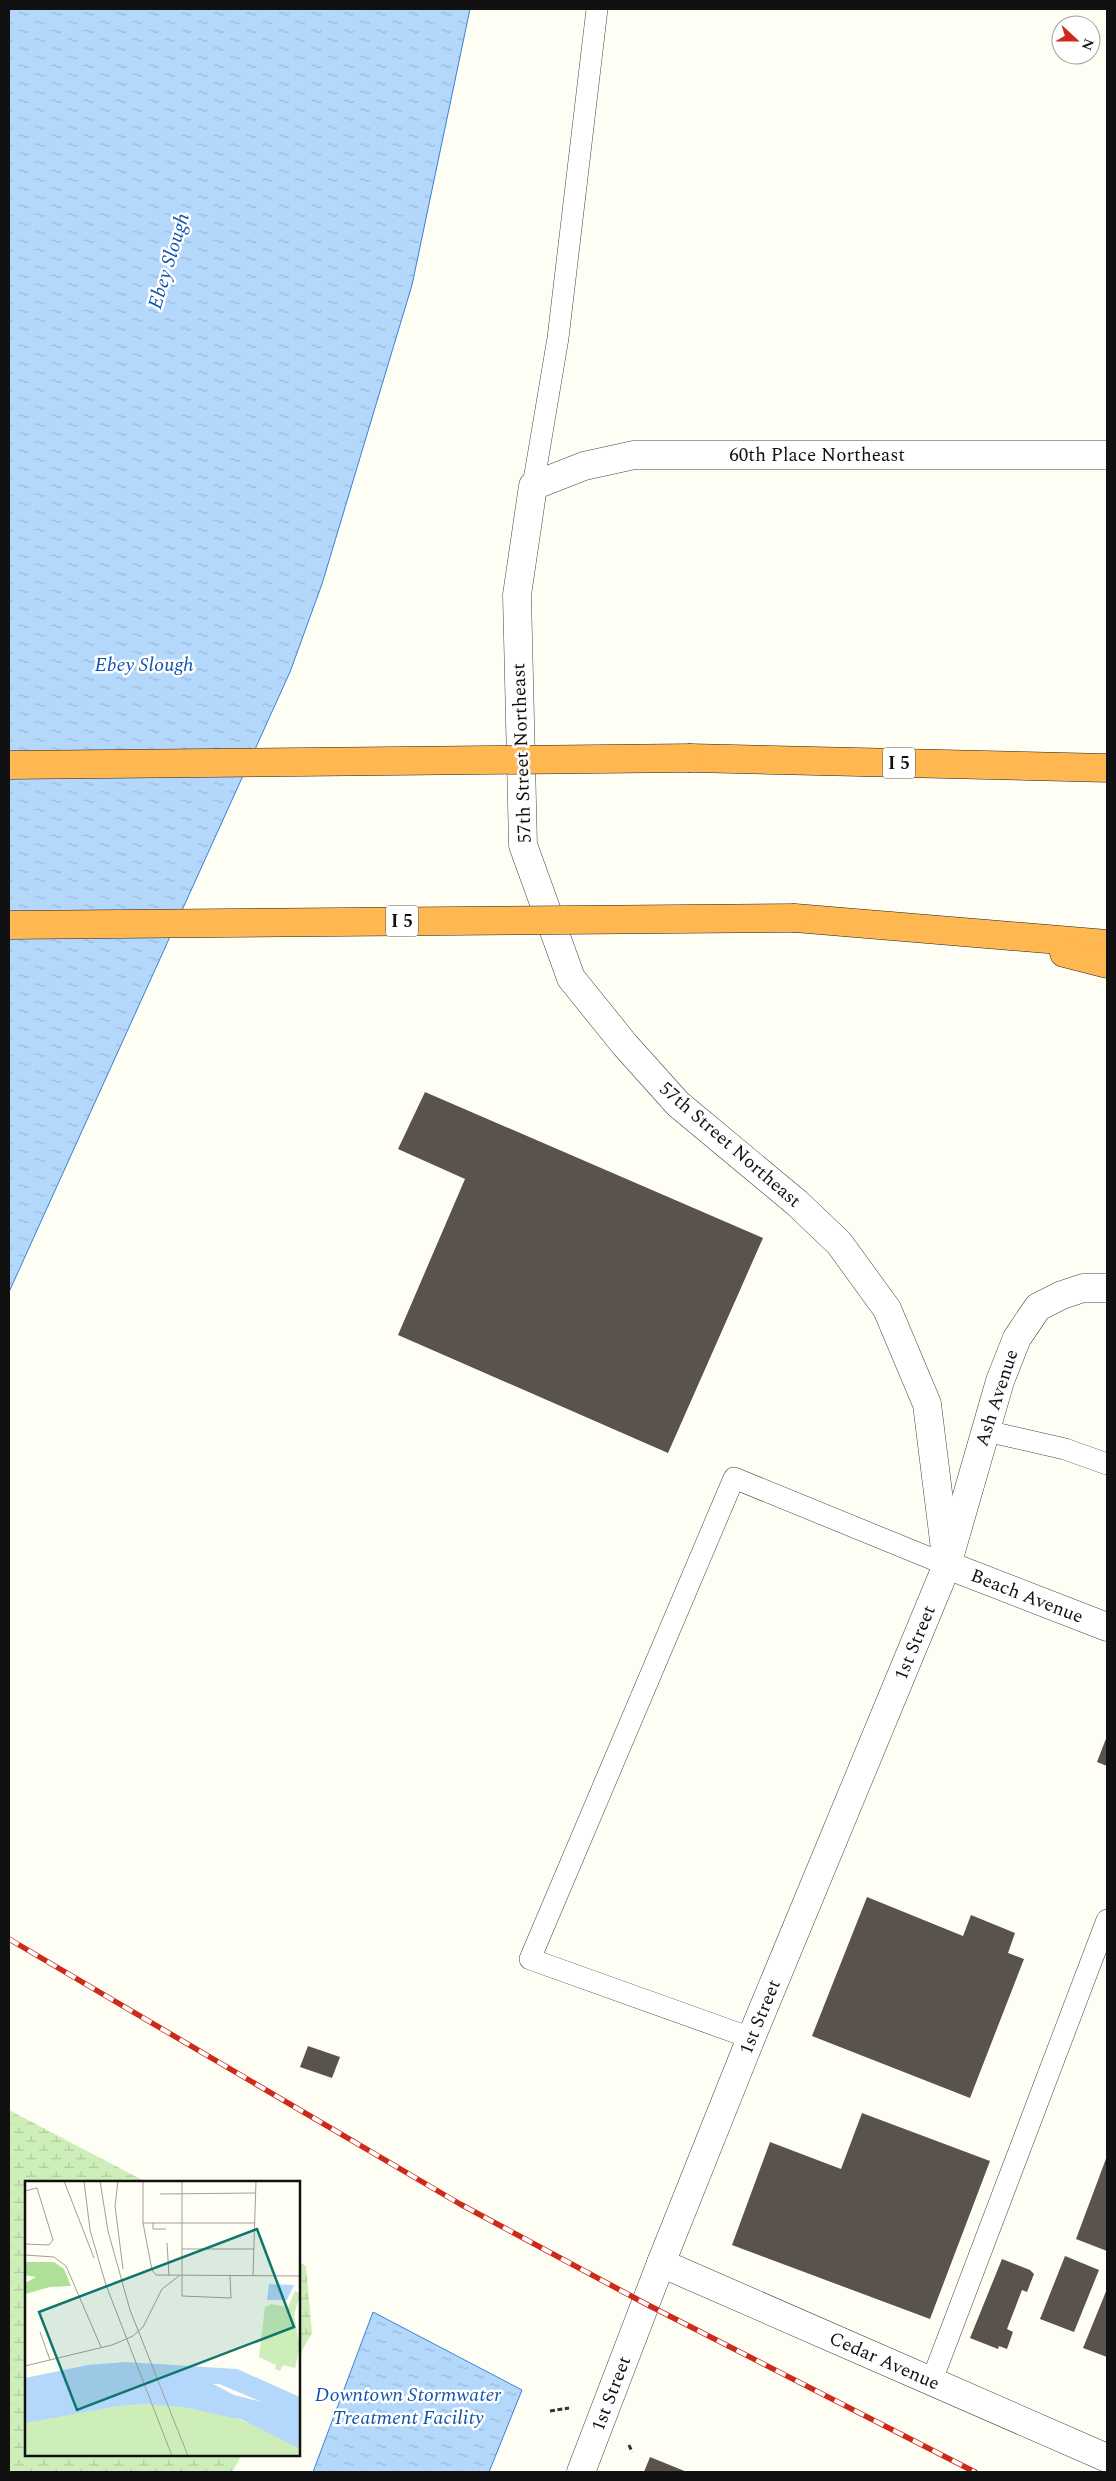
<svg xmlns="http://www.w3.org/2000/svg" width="1116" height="2481" viewBox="0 0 1116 2481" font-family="Spectral,serif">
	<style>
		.wetland { fill: url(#wetland-marsh) }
		.water { fill: url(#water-ripples); stroke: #3582d8 }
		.building { fill: #5a534c }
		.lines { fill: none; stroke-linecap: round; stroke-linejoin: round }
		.service-casing { stroke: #444; stroke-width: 22 }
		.minor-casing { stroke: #444; stroke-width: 29 }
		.tertiary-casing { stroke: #444; stroke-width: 29 }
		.motorway-casing { stroke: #222; stroke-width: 29 }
		.path { stroke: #333; stroke-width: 3; stroke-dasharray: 5 2.5; stroke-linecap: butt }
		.service { stroke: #fff; stroke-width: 21 }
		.minor { stroke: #fff; stroke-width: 28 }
		.tertiary { stroke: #fff; stroke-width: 28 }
		.motorway { stroke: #ffb752; stroke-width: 28 }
		.rail-casing { stroke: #ce2a1c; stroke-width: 5.5 }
		.rail { stroke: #fff; stroke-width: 4; stroke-dasharray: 11; stroke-linecap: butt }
		.motorway-bridge-casing { stroke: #222; stroke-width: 29; stroke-linecap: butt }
		.motorway-bridge { stroke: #ffb752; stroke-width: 28 }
		.labels { text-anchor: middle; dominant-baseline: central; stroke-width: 5; stroke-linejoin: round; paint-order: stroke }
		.shield { fill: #fff; stroke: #585858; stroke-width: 1 }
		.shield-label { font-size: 18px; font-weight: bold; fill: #111 }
		.street-label { font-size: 19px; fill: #111; stroke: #fff }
		.water-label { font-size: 20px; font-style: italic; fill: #0e54ae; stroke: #fff }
		.inset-road { fill: none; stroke: #a09f99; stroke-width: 1 }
		.view { fill: #0f766e; fill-opacity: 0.15; stroke: #0f766e; stroke-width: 2.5 }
		.inset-edge { fill: none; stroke: #111; stroke-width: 2.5 }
	</style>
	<defs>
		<pattern id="wetland-marsh" width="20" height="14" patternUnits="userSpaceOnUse" patternTransform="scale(1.25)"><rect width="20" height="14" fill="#ceeeb9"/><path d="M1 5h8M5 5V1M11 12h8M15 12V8" fill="none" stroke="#b0cb9e"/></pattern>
		<pattern id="water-ripples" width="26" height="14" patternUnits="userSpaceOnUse" patternTransform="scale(1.25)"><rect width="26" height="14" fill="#b4d8fb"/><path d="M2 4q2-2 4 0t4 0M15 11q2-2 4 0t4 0" fill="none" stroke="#9ab8d6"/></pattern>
	</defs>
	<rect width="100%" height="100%" fill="#fffef4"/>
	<g class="wetland">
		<path d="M9,2110L146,2182H26V2455H242L232,2472H9Z"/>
		<path d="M299,2262L306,2266L312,2333L299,2356Z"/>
	</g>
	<g class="water">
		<path d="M9,9H470L412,285L322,584L290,672L9,1292Z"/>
		<path d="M373,2312L522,2390L489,2472H313Z"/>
	</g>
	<g class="building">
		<path d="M425,1092L763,1238L668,1453L398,1335L465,1179L398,1149Z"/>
		<path d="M1107,1736V1766L1097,1762Z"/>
		<path d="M867,1897L963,1936L971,1915L1015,1933L1008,1953L1024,1959L970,2098L812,2036Z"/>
		<path d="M308,2046L340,2057L332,2078L300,2067Z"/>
		<path d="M862,2113L990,2161L930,2319L732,2245L770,2142L841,2169Z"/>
		<path d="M1107,2156V2251L1076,2239Z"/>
		<path d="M1065,2256L1099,2270L1074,2332L1040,2319Z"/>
		<path d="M1002,2259L1030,2270L1034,2274L1027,2292L1022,2290L1007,2329L1013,2332L1007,2349L999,2346L998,2349L970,2338Z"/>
		<path d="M1107,2289V2357L1083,2348Z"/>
		<path d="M650,2457L687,2472H644Z"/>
	</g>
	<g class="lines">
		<g class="service-casing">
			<g id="service">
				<path d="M533,486L558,338L597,9"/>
				<path d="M986,1431L1065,1449L1107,1464"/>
				<path d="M751,2038L530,1959L734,1478L947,1565"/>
				<path d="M932,2380L1107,1920"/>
			</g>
		</g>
		<g class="minor-casing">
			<g id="minor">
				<path id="s1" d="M1107,1288H1083L1062,1295L1038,1307L1017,1338L1000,1381L947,1565L1107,1627"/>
			</g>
		</g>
		<g class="tertiary-casing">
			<g id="tertiary">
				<path id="s2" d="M661,2263L1107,2458"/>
				<path id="s3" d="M581,2472L661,2263L751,2038L947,1565L927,1404L887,1309L839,1243L797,1203L678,1104L625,1045L571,978L523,845L517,595L533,486L584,466L634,455H1107"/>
			</g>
		</g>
		<g class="motorway-casing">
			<g id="motorway">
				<path d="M691,758L1107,768"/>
				<path d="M795,918L1107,944"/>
				<path d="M1064,953L1107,964"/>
			</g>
		</g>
		<g class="path">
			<path d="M550,2411L569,2408"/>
			<path d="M629,2445L632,2452"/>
		</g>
		<use href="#service" class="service"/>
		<use href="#minor" class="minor"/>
		<use href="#tertiary" class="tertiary"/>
		<use href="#motorway" class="motorway"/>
		<g class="rail-casing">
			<path id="rail" d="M9,1939L460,2204L646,2304L975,2472"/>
		</g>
		<use href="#rail" class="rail"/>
		<g class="motorway-bridge-casing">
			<g id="motorway-bridge">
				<path d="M9,765L691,758"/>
				<path d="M9,925L795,918"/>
			</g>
		</g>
		<use href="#motorway-bridge" class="motorway-bridge"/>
	</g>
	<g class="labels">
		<g class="shield">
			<rect x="883" y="747.5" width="32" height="31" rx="4"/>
			<rect x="386" y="905.5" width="32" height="31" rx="4"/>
		</g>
		<g class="shield-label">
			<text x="899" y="763">I 5</text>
			<text x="402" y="921">I 5</text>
		</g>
		<g class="street-label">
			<text stroke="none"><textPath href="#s3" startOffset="2494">60th Place Northeast</textPath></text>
			<text transform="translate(522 753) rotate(-92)">57th Street Northeast</text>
			<text transform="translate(730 1145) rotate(41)">57th Street Northeast</text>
			<text transform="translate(997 1398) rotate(-72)">Ash Avenue</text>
			<text stroke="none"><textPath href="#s1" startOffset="434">Beach Avenue</textPath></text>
			<text stroke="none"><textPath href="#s3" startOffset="894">1st Street</textPath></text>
			<text stroke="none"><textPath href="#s3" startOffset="489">1st Street</textPath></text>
			<text stroke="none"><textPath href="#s2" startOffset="244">Cedar Avenue</textPath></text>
			<text stroke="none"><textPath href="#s3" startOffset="84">1st Street</textPath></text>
		</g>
		<g class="water-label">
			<text transform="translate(169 261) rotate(-73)">Ebey Slough</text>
			<text x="144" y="665">Ebey Slough</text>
			<text x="408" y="2395">Downtown Stormwater<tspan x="408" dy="23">Treatment Facility</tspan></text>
		</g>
	</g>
	<g transform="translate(25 2181)">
		<rect width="275" height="275" fill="#fffef4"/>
		<path d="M0,81H29L39,88L46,105L25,106L0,113V102L11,96L0,94Z" fill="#afe097"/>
		<path d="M270,110L275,113L269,134L275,166L270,187L258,184L255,190L250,188L251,184L234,176L240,126L246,123L263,126ZM97,220L172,225L232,244L275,268V275H0V239Z" fill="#ceeeb9"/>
		<path d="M244,103L269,104L262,119H242ZM101,181L212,188L275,216V268L218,239L158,226L119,223L93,225L0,242V197L63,184Z" fill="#b4d8fb"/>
		<path d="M188,203H194L237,221L209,214Z" fill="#fffef4"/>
		<path class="inset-road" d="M39,0L69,77M59,0L65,49L81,104L147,275M75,0L83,50L105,129L163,275M93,0L90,25L98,88M118,0V42L127,89L131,94L275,95M157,0V115L206,117L205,95M0,10L12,7L28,59L24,64L0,63M135,13L230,12M118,42H230M128,42V48H141M142,62L144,95M157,68H229M0,74L29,76L41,85L76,166M228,95L231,0M15,151L25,179M0,185L87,164L108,155L118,146L137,108L154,95"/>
		<path class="view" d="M232,48L269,146L52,229L14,131Z"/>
		<rect width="275" height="275" class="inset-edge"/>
	</g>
	<rect width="1116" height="2481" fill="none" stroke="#111111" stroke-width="20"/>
	<g transform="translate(1076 40) rotate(111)"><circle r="24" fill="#ffffff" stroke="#a0a0a0"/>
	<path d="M0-4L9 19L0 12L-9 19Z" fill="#ce2a1c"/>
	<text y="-8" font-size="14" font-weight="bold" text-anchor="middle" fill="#111111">N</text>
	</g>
</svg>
